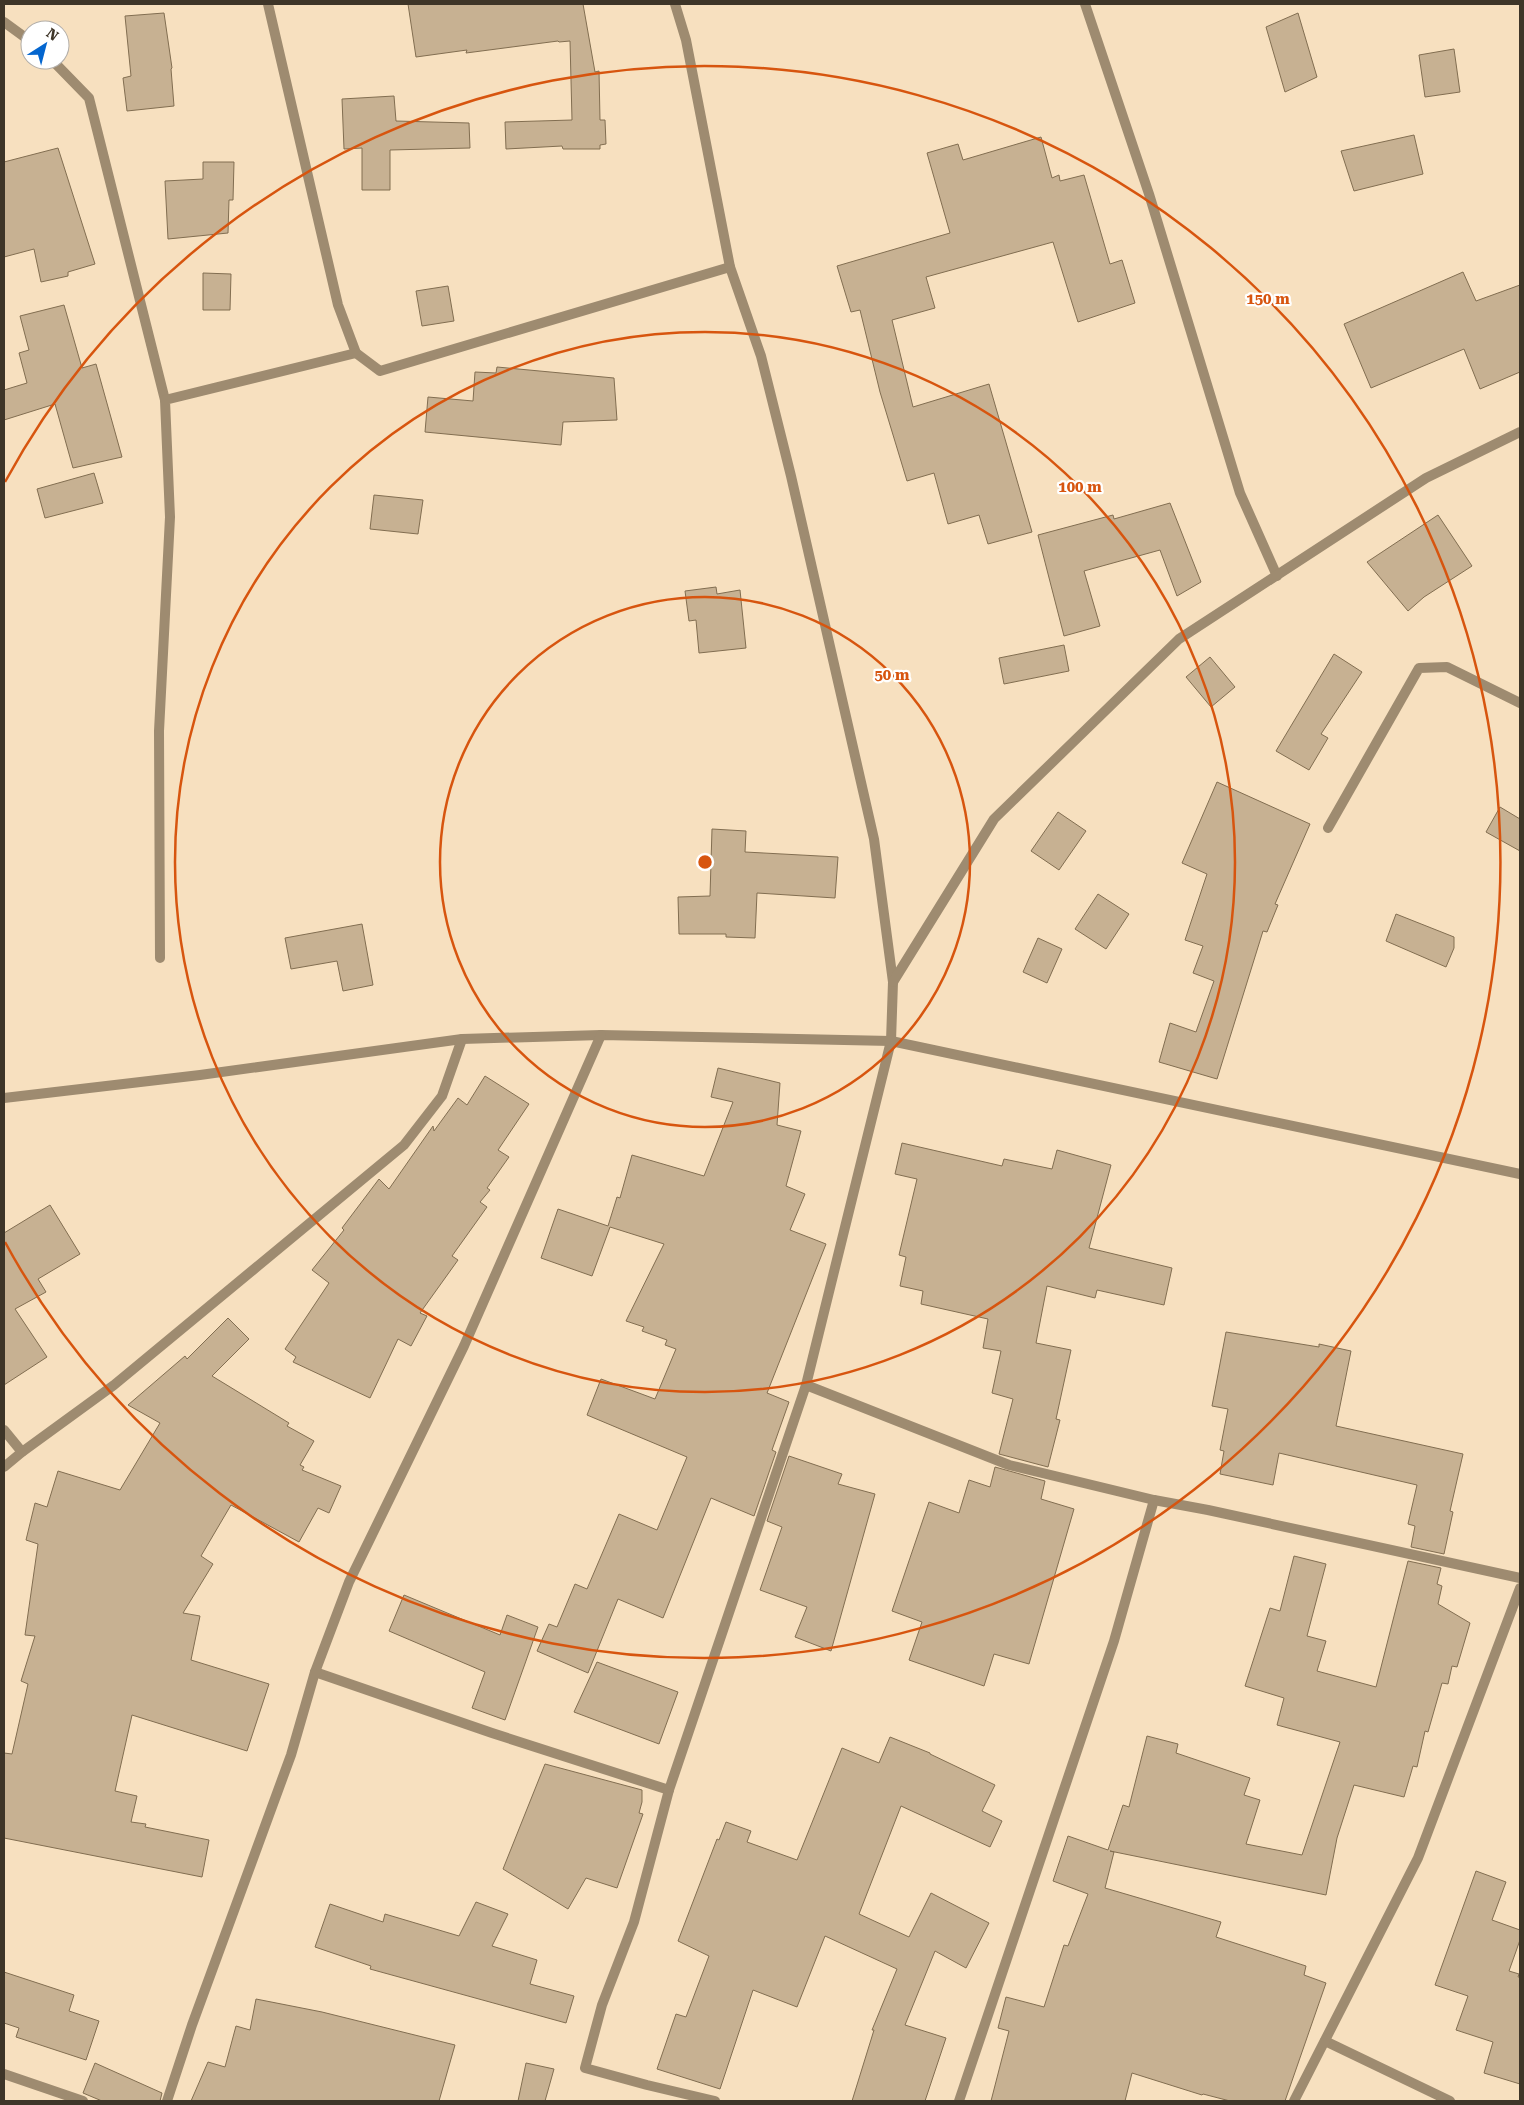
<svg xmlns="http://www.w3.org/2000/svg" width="1524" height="2105" viewBox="0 0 1524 2105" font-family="'Roboto Serif',serif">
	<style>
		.building { fill: #c7b192; stroke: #826e51 }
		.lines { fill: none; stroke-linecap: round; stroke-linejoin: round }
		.street { stroke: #9e8b70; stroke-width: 10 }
		.ring { fill: none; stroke: #d7550f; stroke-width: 2.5 }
		.centre { fill: #d7550f; stroke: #fff; stroke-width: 2.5 }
		.ring-label { font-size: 15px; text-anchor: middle; font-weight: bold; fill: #d7550f; stroke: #fff; stroke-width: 4.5; stroke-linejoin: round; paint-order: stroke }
	</style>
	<rect width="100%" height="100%" fill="#f7e0bf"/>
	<g class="building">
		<path d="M408,4H583L595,72L599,71L600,120H605L606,144L600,145V149H563L562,146L506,149L505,122L572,120L570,41L559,42L558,41L466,53L467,50L416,57Z"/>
		<path d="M164,13L172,68L171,69L174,106L127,111L123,78L131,76L125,16Z"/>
		<path d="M1298,13L1317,77L1285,92L1266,27Z"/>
		<path d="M1454,49L1460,92L1425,97L1419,55Z"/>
		<path d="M394,96L396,121L469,123L470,148L390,150V190H362V148L344,149L342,99Z"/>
		<path d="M1414,135L1423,174L1354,191L1341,151Z"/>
		<path d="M1041,137L1052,178L1059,175L1060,181L1084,175L1110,264L1122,260L1135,303L1078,322L1053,242L926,277L935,308L892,320L913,407L989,384L1032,532L988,544L979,515L948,524L934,473L907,481L880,392L860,310L851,312L837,266L950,233L927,153L958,144L963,160Z"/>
		<path d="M58,148L95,264L68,272V276L41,282L34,249L4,257V162Z"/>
		<path d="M203,162H234L233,200H229L228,233L168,239L165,181L203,179Z"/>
		<path d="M1463,272L1476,301L1520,285V372L1480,389L1464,349L1371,388L1344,324Z"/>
		<path d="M203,273L231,274L230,310H203Z"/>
		<path d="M448,286L454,321L422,326L416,291Z"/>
		<path d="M64,305L82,368L96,364L122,457L73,468L55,404L4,420V390L27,383L19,353L29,350L20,316Z"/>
		<path d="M497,367L614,378L617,420L563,422L561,445L425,432L428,397L473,401L475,372L496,373Z"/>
		<path d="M94,473L103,503L45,518L37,489Z"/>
		<path d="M374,495L423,500L418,534L370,529Z"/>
		<path d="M1170,503L1201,582L1177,596L1160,550L1084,571L1100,626L1064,636L1038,535L1113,515L1114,519Z"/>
		<path d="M1438,515L1472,566L1424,597L1408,611L1367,562Z"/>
		<path d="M716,587L717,594L740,590L746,648L699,653L696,620L689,621L685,591Z"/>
		<path d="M1064,645L1069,671L1004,684L999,658Z"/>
		<path d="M1334,654L1362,672L1321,734L1328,738L1309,770L1276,751Z"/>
		<path d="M1210,657L1235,687L1211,707L1186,677Z"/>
		<path d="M1217,782L1310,824L1275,904L1278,905L1267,932L1263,931L1217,1079L1159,1062L1170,1023L1196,1032L1214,981L1193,973L1203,946L1185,940L1207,874L1182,863Z"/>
		<path d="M1500,807L1520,819V851L1486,832Z"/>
		<path d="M1058,812L1086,831L1059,870L1031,851Z"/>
		<path d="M712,829L746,831L745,852L838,857L835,898L757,893L755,938L726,937V934H679L678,897L710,896Z"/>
		<path d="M1098,894L1129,914L1106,949L1075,929Z"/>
		<path d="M1396,914L1454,937V948L1446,967L1386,941Z"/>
		<path d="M362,924L373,985L343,991L337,961L291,969L285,938Z"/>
		<path d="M1038,938L1062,949L1047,983L1023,972Z"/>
		<path d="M718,1068L780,1083L777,1125L801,1131L786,1186L805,1194L790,1230L826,1244L767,1393L789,1402L772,1450L776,1452L754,1516L711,1498L663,1618L618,1599L588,1673L537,1651L549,1624L557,1627L575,1584L587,1589L619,1514L657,1530L687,1457L587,1415L601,1379L655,1399L676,1349L665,1345L667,1340L642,1331L644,1327L626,1321L664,1244L610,1227L592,1276L541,1258L558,1209L608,1226L617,1197L620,1198L632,1155L704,1176L733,1102L711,1097Z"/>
		<path d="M485,1076L529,1104L498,1150L509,1157L487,1188L490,1190L480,1202L487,1207L452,1256L458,1260L420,1313L427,1316L411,1346L398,1339L370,1398L293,1362L296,1357L285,1349L329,1283L312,1270L344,1230L342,1228L379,1179L389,1189L433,1126L434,1131L458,1098L467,1105Z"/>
		<path d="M902,1143L1002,1166L1004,1159L1052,1169L1057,1150L1111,1165L1089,1248L1172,1268L1164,1305L1097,1290L1095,1298L1047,1286L1036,1343L1071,1350L1056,1419L1060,1420L1048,1467L999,1454L1013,1399L992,1393L1001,1351L983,1348L988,1319L921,1304L923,1291L900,1286L906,1257L899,1255L917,1179L895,1174Z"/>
		<path d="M50,1205L80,1254L38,1279L46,1292L15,1309L47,1357L4,1385V1233Z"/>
		<path d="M228,1318L249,1339L212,1376L289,1423L287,1426L314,1441L300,1465L304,1467L302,1470L341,1486L329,1513L318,1508L299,1542L231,1505L201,1556L213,1564L183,1613L200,1616L191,1660L269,1684L247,1751L132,1715L115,1791L137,1796L131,1822L146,1824L145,1827L209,1840L202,1877L4,1838V1753L12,1754L28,1684L21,1681L35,1636L25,1635L38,1544L26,1540L35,1503L47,1507L58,1471L120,1490L160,1423L128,1405L185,1356L187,1359Z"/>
		<path d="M1226,1332L1319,1347V1344L1351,1351L1336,1426L1463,1454L1450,1511L1453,1512L1444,1554L1411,1547L1415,1526L1408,1524L1417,1485L1279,1453L1273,1485L1220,1474L1224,1451L1220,1450L1228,1409L1212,1406Z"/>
		<path d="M789,1456L842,1474L838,1484L875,1494L831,1651L795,1637L807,1607L760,1590L782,1527L767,1521Z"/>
		<path d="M995,1467L1045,1481L1041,1499L1074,1509L1029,1664L994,1654L984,1686L909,1660L922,1622L892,1611L929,1502L959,1513L969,1480L990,1487Z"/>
		<path d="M1294,1556L1326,1564L1307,1636L1326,1641L1317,1671L1376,1687L1408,1561L1441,1568L1437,1584L1442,1586L1438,1604L1470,1623L1457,1667L1452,1666L1448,1684L1442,1683L1428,1732L1425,1731L1417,1767L1413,1766L1404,1797L1354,1785L1337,1838L1326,1895L1110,1851L1114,1852L1105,1888L1221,1922L1216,1937L1306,1966L1304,1975L1326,1983L1285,2101H1230L1203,2094L1202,2095L1132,2073L1125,2101H991L1009,2031L998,2028L1006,1997L1044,2007L1064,1945L1068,1946L1088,1894L1053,1881L1068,1836L1108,1850L1123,1805L1129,1807L1147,1736L1178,1744L1176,1753L1250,1778L1244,1795L1260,1800L1246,1844L1302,1855L1340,1742L1277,1725L1284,1698L1245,1686L1270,1608L1280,1611Z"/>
		<path d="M404,1595L500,1635L507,1615L538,1627L505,1720L472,1708L485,1672L389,1631Z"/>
		<path d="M597,1662L678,1692L659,1744L574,1712Z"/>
		<path d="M890,1737L930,1753V1754L995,1785L982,1811L1002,1821L990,1847L901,1806L859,1914L909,1937L931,1893L989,1923L966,1968L935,1951L905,2025L946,2038L925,2101H852L874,2030H872L897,1969L825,1936L797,2007L753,1990L720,2089L657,2069L676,2014L686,2017L709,1956L678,1941L717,1839L719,1840L726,1822L751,1831L747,1842L797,1860L842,1748L879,1763Z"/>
		<path d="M545,1764L642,1790V1802L639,1813L643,1814L617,1888L586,1878L568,1909L503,1869Z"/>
		<path d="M1476,1871L1506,1882L1492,1920L1520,1930V1940L1509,1971L1519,1974L1518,1977H1520V2084L1484,2073L1493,2042L1456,2030L1468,1996L1435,1985Z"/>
		<path d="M476,1902L508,1914L492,1946L537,1960L530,1984L574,1996L566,2023L370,1969L371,1966L315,1947L330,1904L383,1922L385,1914L459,1936Z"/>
		<path d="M4,1972L74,1995L69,2011L99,2021L86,2060L16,2037L19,2028L4,2023Z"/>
		<path d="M256,1999L322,2012L455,2045L439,2101H191L208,2062L225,2067L236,2026L250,2030Z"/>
		<path d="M95,2063L162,2093L160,2101H102L83,2093Z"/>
		<path d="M526,2063L554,2069L545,2101H518Z"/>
	</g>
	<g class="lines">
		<g class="street">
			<path d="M268,4L338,305L356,353L380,371L730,267"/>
			<path d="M675,4L686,40L730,267L761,356L791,476L874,839L893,982L891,1041L806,1385L1009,1465L1154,1500L1208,1510L1520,1578"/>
			<path d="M1085,4L1149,194L1240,493L1277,576"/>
			<path d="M4,22L30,41"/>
			<path d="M52,60L89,98L165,400"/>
			<path d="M1328,828L1419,668L1447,667L1520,703"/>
			<path d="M160,958L159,731L170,517L165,400L356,353"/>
			<path d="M893,982L994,819L1179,639L1426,478L1520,432"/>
			<path d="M4,1098L200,1075L462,1039L601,1035L891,1041L1520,1174"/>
			<path d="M4,1430L22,1452"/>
			<path d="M4,1467L22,1452L114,1385L404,1145L442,1096L462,1039"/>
			<path d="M315,1672L492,1733L669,1790"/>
			<path d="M1325,2041L1450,2101"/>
			<path d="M4,2074L83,2101"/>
			<path d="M167,2101L192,2025L291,1755L315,1672L349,1582L464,1346L601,1035"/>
			<path d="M715,2101L647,2085L585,2068L602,2005L634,1922L669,1790L806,1385"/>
			<path d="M959,2101L1114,1641L1154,1500"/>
			<path d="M1294,2101L1418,1858L1520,1588"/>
		</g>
	</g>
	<g class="ring">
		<circle cx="705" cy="862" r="265"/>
		<circle cx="705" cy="862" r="530"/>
		<path d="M5 482A796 796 0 1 1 5 1242"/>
	</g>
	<circle cx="705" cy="862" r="8" class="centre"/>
	<g class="ring-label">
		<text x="1268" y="304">150 m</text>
		<text x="1080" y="492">100 m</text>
		<text x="892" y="680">50 m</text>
	</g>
	<rect width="1524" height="2105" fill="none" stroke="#3e3528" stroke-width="10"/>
	<g transform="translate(45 45) rotate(36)"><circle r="24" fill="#ffffff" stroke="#b2aea9"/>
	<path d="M0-4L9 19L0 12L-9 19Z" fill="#0466cf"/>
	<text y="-8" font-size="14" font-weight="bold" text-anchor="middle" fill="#3e3528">N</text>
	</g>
</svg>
